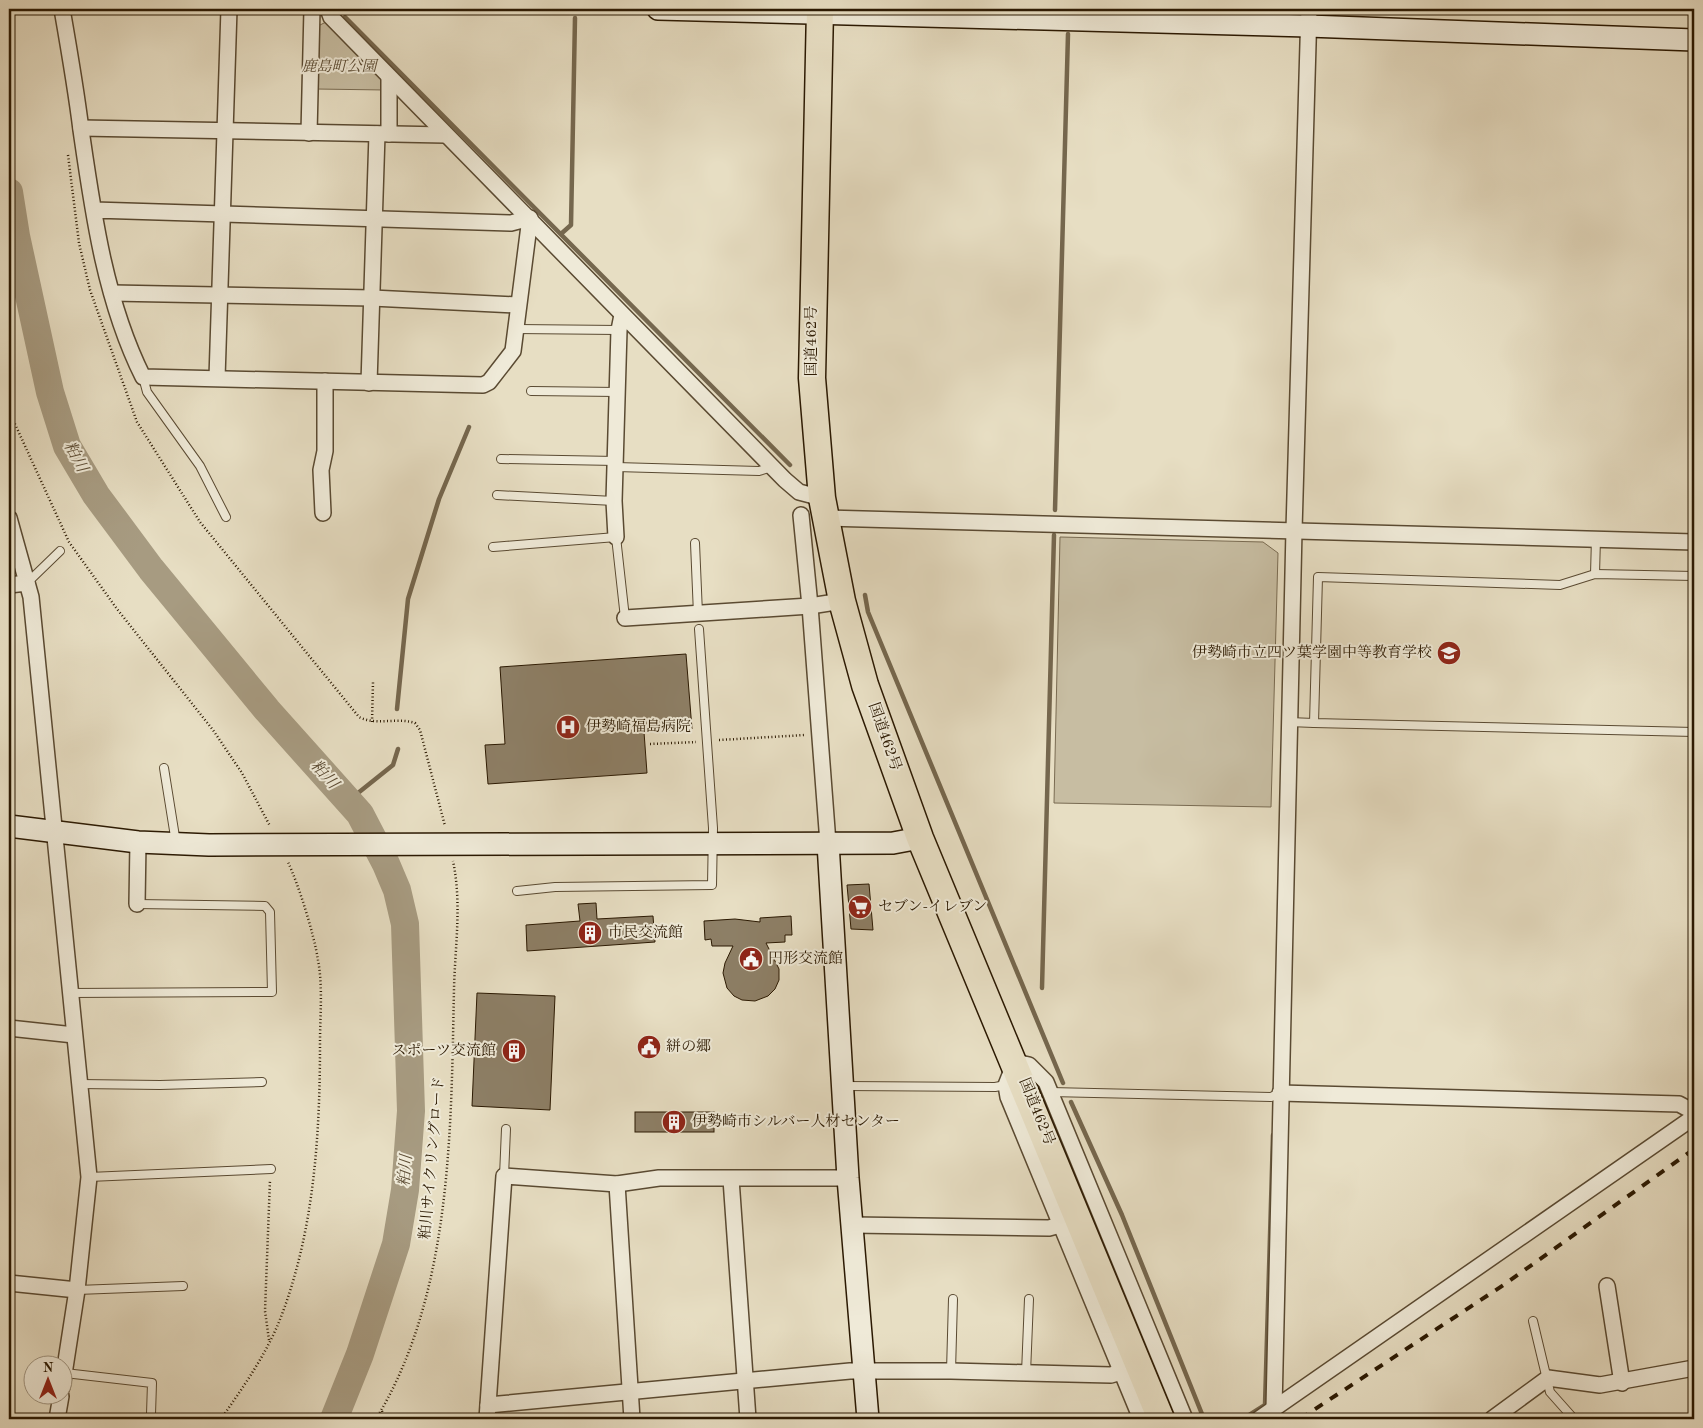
<svg xmlns="http://www.w3.org/2000/svg" width="1703" height="1428" viewBox="0 0 1703 1428" font-family="'Old Standard TT','Noto Serif JP',serif">
	<style>
		.green { fill: #c7bda2; stroke: #796b52 }
		.lines { fill: none; stroke-linecap: round; stroke-linejoin: round }
		.stream { stroke: #75674e; stroke-width: 4.5 }
		.river { stroke: #a79b81; stroke-width: 28 }
		.building { fill: #8d7f66; stroke: #2b1902 }
		.lane-casing { stroke: #5a4a32; stroke-width: 10 }
		.street-casing { stroke: #5a4a32; stroke-width: 18 }
		.secondary-casing { stroke: #2b1902; stroke-width: 24 }
		.highway-casing { stroke: #2b1902; stroke-width: 29 }
		.path { stroke: #2b1902; stroke-width: 2.5; stroke-dasharray: 1 2.5; stroke-linecap: butt }
		.lane { stroke: #efead8; stroke-width: 8 }
		.street { stroke: #efead8; stroke-width: 15 }
		.secondary { stroke: #efead8; stroke-width: 21 }
		.highway { stroke: #e7dec3; stroke-width: 26 }
		.rail { stroke: #2b1902; stroke-width: 4; stroke-dasharray: 9 9; stroke-linecap: butt }
		.labels { text-anchor: middle; dominant-baseline: central; stroke-width: 4; stroke-linejoin: round; paint-order: stroke }
		.park-label { font-size: 15px; font-style: italic; fill: #5a4a32; stroke: #efead8 }
		.street-label { font-size: 15px; fill: #2b1902; stroke: #efead8 }
		.poi-label { font-size: 15px; fill: #2b1902; stroke: #efead8; text-anchor: start }
		.water-label { font-size: 16px; font-style: italic; fill: #5d4d35; stroke: #efead8 }
	</style>
	<rect width="100%" height="100%" fill="#e7dec3"/>
	<filter id="stains"><feTurbulence type="fractalNoise" baseFrequency=".004" numOctaves="4"/><feColorMatrix values="0 0 0 0 .2 0 0 0 0 .09 0 0 0 0 .02 0 0 0 .5 -.17"/></filter>
	<radialGradient id="worn" r=".72"><stop offset=".6" stop-color="#630" stop-opacity="0"/><stop offset="1" stop-color="#630" stop-opacity=".3"/></radialGradient>
	<g class="green">
		<path d="M326,22L385,81V90L316,89V27Z"/>
		<path d="M1060,537L1263,542L1278,553L1271,807L1054,803Z"/>
	</g>
	<g class="lines">
		<g class="stream">
			<path d="M345,17L790,465"/>
			<path d="M562,233L571,225L575,18"/>
			<path d="M1055,510L1068,34"/>
			<path d="M865,595L868,612L1063,1083"/>
			<path d="M397,709L408,599L439,499L469,427"/>
			<path d="M348,801L393,765L398,749"/>
			<path d="M1042,988L1054,535"/>
			<path d="M1071,1102L1122,1215L1204,1419"/>
			<path d="M1243,1419L1265,1405L1273,1135"/>
		</g>
		<path class="river" d="M9,192L16,236L50,392L67,446L96,495L151,569L267,710L360,814L386,864L397,890L405,924L411,1111L405,1190L396,1244L360,1354L334,1419"/>
	</g>
	<g class="building">
		<path d="M686,654L692,729L644,732L647,773L488,784L485,745L505,744L500,667Z"/>
		<path d="M869,884L873,930L851,929L847,885Z"/>
		<path d="M596,903L597,919L653,916L655,942L527,951L526,925L580,921L578,904Z"/>
		<path d="M791,916L792,935H785V942L766,943L779,969V980L775,989L768,996L755,1001L742,1000L734,996L727,988L723,973L725,963L733,946H712L711,939L705,940L704,921L735,919L760,922V918Z"/>
		<path d="M477,993L555,996L550,1110L472,1106Z"/>
		<rect x="635" y="1112" width="79" height="20"/>
	</g>
	<g class="lines">
		<g class="lane-casing">
			<g id="lane">
				<path d="M516,329L619,330"/>
				<path d="M143,377L147,392L200,466L226,517"/>
				<path d="M531,391L618,392"/>
				<path d="M501,459L616,461"/>
				<path d="M616,467L759,471L772,467"/>
				<path d="M497,495L614,501"/>
				<path d="M695,543L698,614"/>
				<path d="M493,547L616,537L625,618"/>
				<path d="M1595,574L1596,538"/>
				<path d="M1694,576L1595,574L1560,585L1318,577L1314,723L1694,732"/>
				<path d="M27,583L60,551"/>
				<path d="M1289,722L1314,723"/>
				<path d="M164,768L176,843"/>
				<path d="M517,891L555,887L712,885L713,828L699,629"/>
				<path d="M69,993L272,992L270,912L265,906L137,904"/>
				<path d="M79,1084L160,1085L262,1082"/>
				<path d="M845,1086L995,1087L1006,1085"/>
				<path d="M1050,1092L1271,1097L1280,1093"/>
				<path d="M504,1176L506,1129"/>
				<path d="M89,1177L271,1169"/>
				<path d="M77,1290L183,1286"/>
				<path d="M1533,1321L1550,1392L1574,1419"/>
				<path d="M951,1371L953,1299"/>
				<path d="M65,1373L152,1383L151,1414"/>
				<path d="M1026,1373L1029,1299"/>
			</g>
		</g>
		<g class="street-casing">
			<g id="street">
				<path d="M62,9C69,49 76,89 81,130C93,213 105,301 143,377L483,385L489,382L513,351L530,218L511,223L94,210"/>
				<path d="M328,9L331,17L785,480L799,492L822,498"/>
				<path d="M389,77V134"/>
				<path d="M81,128L445,135"/>
				<path d="M309,133L312,9"/>
				<path d="M112,293L372,298L517,305"/>
				<path d="M217,378L229,9"/>
				<path d="M369,383L377,134"/>
				<path d="M323,513L321,470L325,451V381"/>
				<path d="M801,515L810,606L828,843"/>
				<path d="M9,518L31,597L89,1177L77,1290L62,1387"/>
				<path d="M826,518L1694,542"/>
				<path d="M616,537L614,501L619,330L622,315"/>
				<path d="M9,585L27,583"/>
				<path d="M625,618L810,606L842,601"/>
				<path d="M137,904L138,842"/>
				<path d="M9,1028L74,1035"/>
				<path d="M1280,1093L1679,1104L1694,1112"/>
				<path d="M731,1179L748,1419"/>
				<path d="M617,1184L632,1419"/>
				<path d="M853,1225L1049,1228L1060,1225"/>
				<path d="M9,1283L77,1290"/>
				<path d="M1607,1286L1622,1383"/>
				<path d="M488,1405L850,1371H951L1111,1375L1121,1372"/>
				<path d="M1274,1409L1294,530L1309,9"/>
				<path d="M57,1419L61,1396"/>
				<path d="M487,1419L504,1176L617,1184L659,1178H848"/>
				<path d="M1141,1419L1008,1097L1006,1085L1015,1062L1029,1065L1046,1082L1185,1419"/>
				<path d="M1259,1419L1694,1117"/>
				<path d="M1492,1419L1548,1378L1600,1385L1694,1368"/>
			</g>
		</g>
		<g class="secondary-casing">
			<g id="secondary">
				<path d="M658,9L1308,26L1694,40"/>
				<path d="M9,826L138,842L209,845L893,843L920,838"/>
				<path d="M828,843L848,1178L868,1419"/>
			</g>
		</g>
		<g class="highway-casing">
			<path id="highway" d="M820,9L812,378L822,498L842,601L865,685L920,838L1161,1419"/>
		</g>
		<g class="path">
			<path d="M68,155L79,243L90,290L137,422L200,522L359,717C377,726 396,717 415,723L420,730L445,826"/>
			<path d="M9,411L69,542L117,609L213,730L242,773L270,826"/>
			<path d="M372,722L373,682"/>
			<path d="M719,740L805,735"/>
			<path d="M650,744L696,742"/>
			<path d="M269,1340L265,1311L270,1180"/>
			<path d="M382,1411L384,1419"/>
			<path d="M221,1419C242,1389 265,1356 279,1322C314,1234 320,1136 320,1043C320,1015 323,987 318,960C314,934 299,886 288,862"/>
			<path d="M376,1419C452,1295 451,1130 454,989C455,946 462,904 453,861"/>
		</g>
		<use href="#lane" class="lane"/>
		<use href="#street" class="street"/>
		<use href="#secondary" class="secondary"/>
		<use href="#highway" class="highway"/>
		<path class="rail" d="M1300,1419L1505,1284L1694,1149"/>
	</g>
	<defs>
		<g id="school-disc" transform="scale(1.25)"><circle r="9.5" fill="#8f2418" stroke="#efead8"/><path d="M0-5L7-2L0 1L-7-2ZM-4 1L0 2.5L4 1V4Q0 6-4 4Z" fill="#fff"/></g>
		<g id="hospital-disc" transform="scale(1.25)"><circle r="9.5" fill="#8f2418" stroke="#efead8"/><path d="M-5-5h3v3.5h4V-5h3V5h-3V1.5h-4V5h-3Z" fill="#fff"/></g>
		<g id="supermarket-disc" transform="scale(1.25)"><circle r="9.5" fill="#8f2418" stroke="#efead8"/><path d="M-6-5.5h2.5l.6 2H6L4.5 2H-2.5L-4.4-4H-6ZM-1.5 3.2a1.3 1.3 0 1 0 .1 0ZM3 3.2a1.3 1.3 0 1 0 .1 0Z" fill="#fff"/></g>
		<g id="building-disc" transform="scale(1.25)"><circle r="9.5" fill="#8f2418" stroke="#efead8"/><path d="M-4-6H4V6H1V3H-1V6H-4ZM-2.5-4.3h1.7v1.8h-1.7ZM.8-4.3h1.7v1.8H.8ZM-2.5-1h1.7V.8h-1.7ZM.8-1h1.7V.8H.8Z" fill="#fff"/></g>
		<g id="civic-disc" transform="scale(1.25)"><circle r="9.5" fill="#8f2418" stroke="#efead8"/><path d="M-.6-6.5H3V-4.5H.6V-3L4-1V1h2V6H-6V1h2V-1L-.6-3ZM-1.2 2.5V6h2.4V2.5Z" fill="#fff"/></g>
	</defs>
	<g fill-rule="evenodd">
		<use href="#school-disc" x="1449" y="653"/>
		<use href="#hospital-disc" x="568" y="727"/>
		<use href="#supermarket-disc" x="860" y="907"/>
		<use href="#building-disc" x="590" y="933"/>
		<use href="#civic-disc" x="751" y="959"/>
		<use href="#civic-disc" x="649" y="1047"/>
		<use href="#building-disc" x="514" y="1051"/>
		<use href="#building-disc" x="674" y="1122"/>
	</g>
	<g class="labels">
		<g class="park-label">
			<text x="339" y="67">鹿島町公園</text>
		</g>
		<g class="street-label">
			<text transform="translate(812 341) rotate(-90)">国道462号</text>
			<text transform="translate(884 737) rotate(71)">国道462号</text>
			<text transform="translate(1036 1112) rotate(68)">国道462号</text>
			<text transform="translate(433 1158) rotate(-85)">粕川サイクリングロード</text>
		</g>
		<g class="poi-label">
			<text x="1432" y="653" text-anchor="end">伊勢崎市立四ツ葉学園中等教育学校</text>
			<text x="586" y="727">伊勢崎福島病院</text>
			<text x="878" y="907">セブン-イレブン</text>
			<text x="608" y="933">市民交流館</text>
			<text x="768" y="959">円形交流館</text>
			<text x="666" y="1047">絣の郷</text>
			<text x="496" y="1051" text-anchor="end">スポーツ交流館</text>
			<text x="692" y="1122">伊勢崎市シルバー人材センター</text>
		</g>
		<g class="water-label">
			<text transform="translate(75 457) rotate(62)">粕川</text>
			<text transform="translate(324 775) rotate(48)">粕川</text>
			<text transform="translate(406 1171) rotate(-85)">粕川</text>
		</g>
	</g>
	<rect width="1703" height="1428" fill="none" stroke="#e7dec3" stroke-width="30"/>
	<rect x="10" y="10" width="1683" height="1408" fill="none" stroke="#2b1902" stroke-width="2.5"/>
	<rect x="15" y="15" width="1673" height="1398" fill="none" stroke="#2b1902"/>
	<g transform="translate(48 1380)"><circle r="24" fill="#efead8" stroke="#a19682"/>
	<path d="M0-4L9 19L0 12L-9 19Z" fill="#8f2418"/>
	<text y="-8" font-size="14" font-weight="bold" text-anchor="middle" fill="#2b1902">N</text>
	</g>
	<rect width="100%" height="100%" filter="url(#stains)"/>
	<rect width="100%" height="100%" fill="url(#worn)"/>
</svg>
